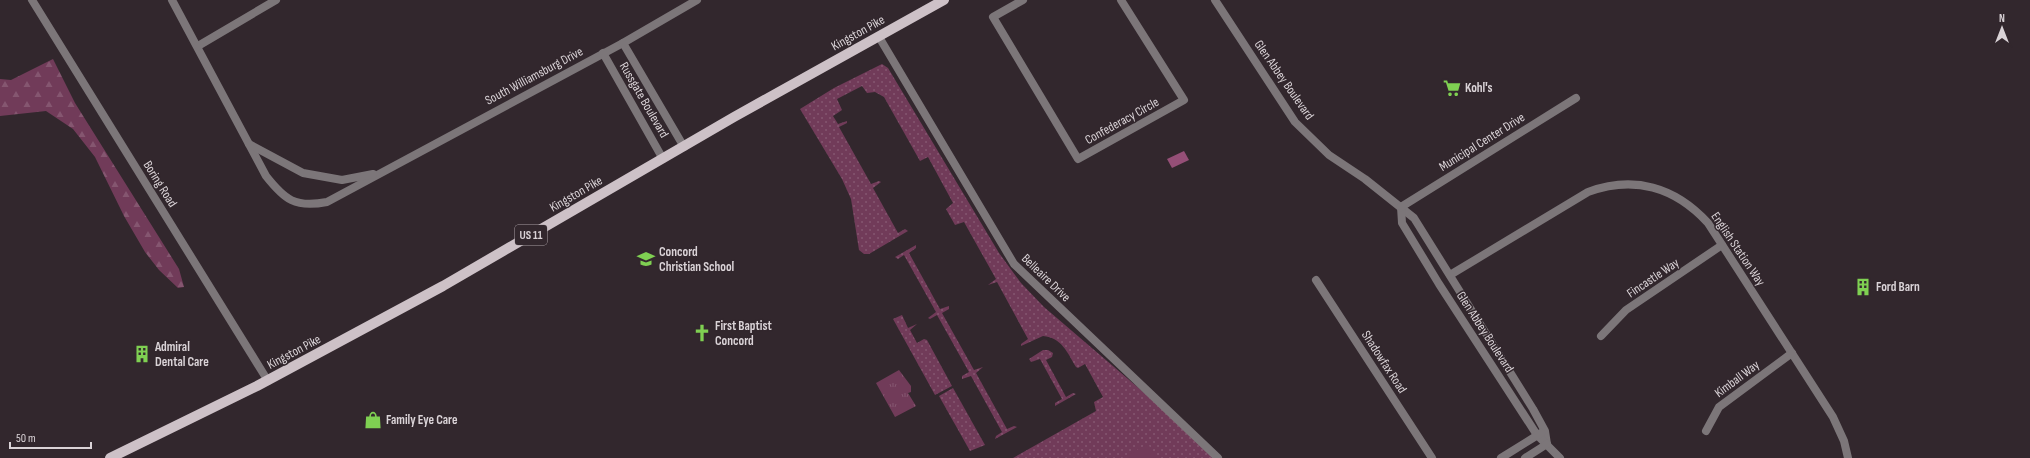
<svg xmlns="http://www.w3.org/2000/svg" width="2030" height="458" viewBox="0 0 2030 458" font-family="'Sofia Sans Condensed',sans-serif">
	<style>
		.grass { fill: url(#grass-dots) }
		.forest { fill: url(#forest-firs) }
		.park { fill: url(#park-tufts) }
		.pitch { fill: #713b59 }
		.water { fill: #954f77 }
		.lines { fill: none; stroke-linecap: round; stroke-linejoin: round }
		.minor { stroke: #7c7679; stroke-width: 8 }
		.primary { stroke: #cdc1c7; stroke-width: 10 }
		.labels { text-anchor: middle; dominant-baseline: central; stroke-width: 3; stroke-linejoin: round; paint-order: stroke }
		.shield { fill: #32272d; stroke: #a89fa4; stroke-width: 1 }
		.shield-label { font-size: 12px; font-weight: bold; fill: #dad3d7 }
		.street-label { font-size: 13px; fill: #dad3d7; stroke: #32272d }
		.poi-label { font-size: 13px; font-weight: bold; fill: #dad3d7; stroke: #32272d; text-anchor: start }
	</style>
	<defs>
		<pattern id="grass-dots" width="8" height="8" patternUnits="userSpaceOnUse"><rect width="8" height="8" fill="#713b59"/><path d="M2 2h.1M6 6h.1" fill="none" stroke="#855670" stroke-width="1.8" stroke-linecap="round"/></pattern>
		<pattern id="forest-firs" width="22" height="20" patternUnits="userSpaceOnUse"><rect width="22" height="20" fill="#713b59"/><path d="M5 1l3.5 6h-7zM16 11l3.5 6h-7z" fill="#855670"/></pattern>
		<pattern id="park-tufts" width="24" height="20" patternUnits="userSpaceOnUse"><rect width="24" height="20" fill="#713b59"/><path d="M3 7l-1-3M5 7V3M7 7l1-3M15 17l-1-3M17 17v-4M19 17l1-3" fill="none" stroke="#855670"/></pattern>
	</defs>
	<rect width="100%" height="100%" fill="#32272d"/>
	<g class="grass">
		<path d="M882,64L888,68L999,253L1021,283L1044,307L1183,426L1215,458H1013L1096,411L1094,402L1103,397L1085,364L1078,368L1076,367C1067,352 1062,338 1043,336L1021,346V344L1028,339L997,282L988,285L996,279L964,222L955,225L946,209L953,203L928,157L920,161L884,97L875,92L867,93L862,86L837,99L842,110L833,116L838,124L847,121V123L839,127L871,184L879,181L881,182L873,188L898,233L905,229L908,231L869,254H864L859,250L851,199L842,179L800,109L834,88Z"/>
		<path d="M916,245V248L909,253L940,309L949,306V309L942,313L974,370L983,367L976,373L1007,429L1014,426L1017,427L995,439L996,436L1002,432L971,376L962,379V376L969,372L937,315L930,319L928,318L936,312L904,255L898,259L895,257Z"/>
		<path d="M902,315L908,328L917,324L910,330L917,343L924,339L927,340L952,386L935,395L893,319Z"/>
		<path d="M1043,350H1048L1053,353L1052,357L1046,360L1066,397L1073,393L1076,394L1055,406V403L1062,399L1040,359L1031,362L1029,359Z"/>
		<path d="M953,388L985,445L970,451L939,396Z"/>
	</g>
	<path class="forest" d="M53,59L75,103L179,269L184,287L178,288L159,270L145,252L124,216L95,157L73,129L46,111L0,116V79L11,80Z"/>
	<path class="park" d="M899,370L911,386V392L908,393L916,406L895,417L876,383Z"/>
	<path class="pitch" d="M1148,444L1156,458H1122Z"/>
	<path class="water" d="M1184,151L1189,160L1172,168L1167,159Z"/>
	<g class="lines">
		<g class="minor">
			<path d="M32,0L268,381"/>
			<path d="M172,0L266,176C285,200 295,208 327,202L623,43L697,0"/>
			<path d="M1023,0L993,17L1078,159L1184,100L1121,0"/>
			<path d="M1215,0L1295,122L1329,155L1365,179L1414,218L1533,409L1545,431L1547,444"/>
			<path d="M879,37L1014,264L1218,458"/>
			<path d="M623,43L684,147"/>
			<path d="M198,46L276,0"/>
			<path d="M603,53L663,159"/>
			<path d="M249,144L303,173L342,180L373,174"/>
			<path d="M1401,207L1402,223L1439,284L1537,435L1560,458"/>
			<path d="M1401,207L1576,98"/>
			<path d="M1450,275L1588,192C1634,175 1675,187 1708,223L1833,417L1844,441L1848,458"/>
			<path d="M1316,280L1432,458"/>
			<path d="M1601,336L1626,310L1722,245"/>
			<path d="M1706,431L1719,407L1792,353"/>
			<path d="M1501,458L1541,433"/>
			<path d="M1525,458L1547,444"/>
		</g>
		<path class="primary" d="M110,458L257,386L443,286L734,117L944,0"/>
	</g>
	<defs>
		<g id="supermarket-bare" transform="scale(1.38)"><path d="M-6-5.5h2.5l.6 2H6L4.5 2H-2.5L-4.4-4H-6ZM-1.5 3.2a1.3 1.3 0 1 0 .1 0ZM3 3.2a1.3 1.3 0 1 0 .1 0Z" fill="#7fd052" stroke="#32272d" stroke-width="2.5" paint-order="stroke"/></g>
		<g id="school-bare" transform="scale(1.38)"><path d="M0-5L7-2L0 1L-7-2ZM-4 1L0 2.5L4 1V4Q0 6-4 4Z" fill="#7fd052" stroke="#32272d" stroke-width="2.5" paint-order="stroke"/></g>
		<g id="building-bare" transform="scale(1.38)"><path d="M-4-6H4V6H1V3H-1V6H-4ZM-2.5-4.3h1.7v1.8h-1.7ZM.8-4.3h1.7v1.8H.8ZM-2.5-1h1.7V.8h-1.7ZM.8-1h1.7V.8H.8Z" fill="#7fd052" stroke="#32272d" stroke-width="2.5" paint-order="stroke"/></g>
		<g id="church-bare" transform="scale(1.38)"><path d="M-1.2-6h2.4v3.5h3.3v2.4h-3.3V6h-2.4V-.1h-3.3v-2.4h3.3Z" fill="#7fd052" stroke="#32272d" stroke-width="2.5" paint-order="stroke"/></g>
		<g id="shop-bare" transform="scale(1.38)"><path d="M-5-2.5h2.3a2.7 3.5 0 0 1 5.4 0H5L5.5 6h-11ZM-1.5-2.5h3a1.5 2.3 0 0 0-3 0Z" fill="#7fd052" stroke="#32272d" stroke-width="2.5" paint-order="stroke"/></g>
	</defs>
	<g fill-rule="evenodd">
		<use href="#supermarket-bare" x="1452" y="88"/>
		<use href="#school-bare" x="646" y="259"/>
		<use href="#building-bare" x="1863" y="287"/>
		<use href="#church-bare" x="702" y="333"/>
		<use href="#building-bare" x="142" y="354"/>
		<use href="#shop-bare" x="373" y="420"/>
	</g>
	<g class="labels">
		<rect class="shield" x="515" y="225" width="32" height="20" rx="3"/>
		<g class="shield-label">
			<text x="531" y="235">US 11</text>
		</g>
		<g class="street-label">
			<text transform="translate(858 33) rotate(-29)">Kingston Pike</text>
			<text transform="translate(534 76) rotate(-28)">South Williamsburg Drive</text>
			<text transform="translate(1284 80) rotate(55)">Glen Abbey Boulevard</text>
			<text transform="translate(644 100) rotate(60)">Russgate Boulevard</text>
			<text transform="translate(1122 121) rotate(-29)">Confederacy Circle</text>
			<text transform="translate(1482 142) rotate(-32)">Municipal Center Drive</text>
			<text transform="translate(160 184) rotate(58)">Boring Road</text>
			<text transform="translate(576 194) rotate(-30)">Kingston Pike</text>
			<text transform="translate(1738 249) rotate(56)">English Station Way</text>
			<text transform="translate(1046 278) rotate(44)">Belleaire Drive</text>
			<text transform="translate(1653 278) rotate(-34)">Fincastle Way</text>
			<text transform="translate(1485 332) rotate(57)">Glen Abbey Boulevard</text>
			<text transform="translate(294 352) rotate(-28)">Kingston Pike</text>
			<text transform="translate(1384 362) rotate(57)">Shadowfax Road</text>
			<text transform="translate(1737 379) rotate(-37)">Kimball Way</text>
		</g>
		<g class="poi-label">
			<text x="1465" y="88">Kohl's</text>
			<text x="659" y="252">Concord<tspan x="659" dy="15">Christian School</tspan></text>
			<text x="1876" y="287">Ford Barn</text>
			<text x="715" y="326">First Baptist<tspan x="715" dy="15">Concord</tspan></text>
			<text x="155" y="347">Admiral<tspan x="155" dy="15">Dental Care</tspan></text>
			<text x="386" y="420">Family Eye Care</text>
		</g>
	</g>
	<g transform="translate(2002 28)" stroke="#32272d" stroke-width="3" paint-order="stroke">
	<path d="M0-3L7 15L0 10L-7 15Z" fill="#dad3d7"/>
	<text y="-6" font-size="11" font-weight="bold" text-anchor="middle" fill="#dad3d7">N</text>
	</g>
	<path d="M10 442v6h81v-6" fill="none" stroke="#dad3d7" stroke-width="2"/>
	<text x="16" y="442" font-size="12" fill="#dad3d7" stroke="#32272d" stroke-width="3" paint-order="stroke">50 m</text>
</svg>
